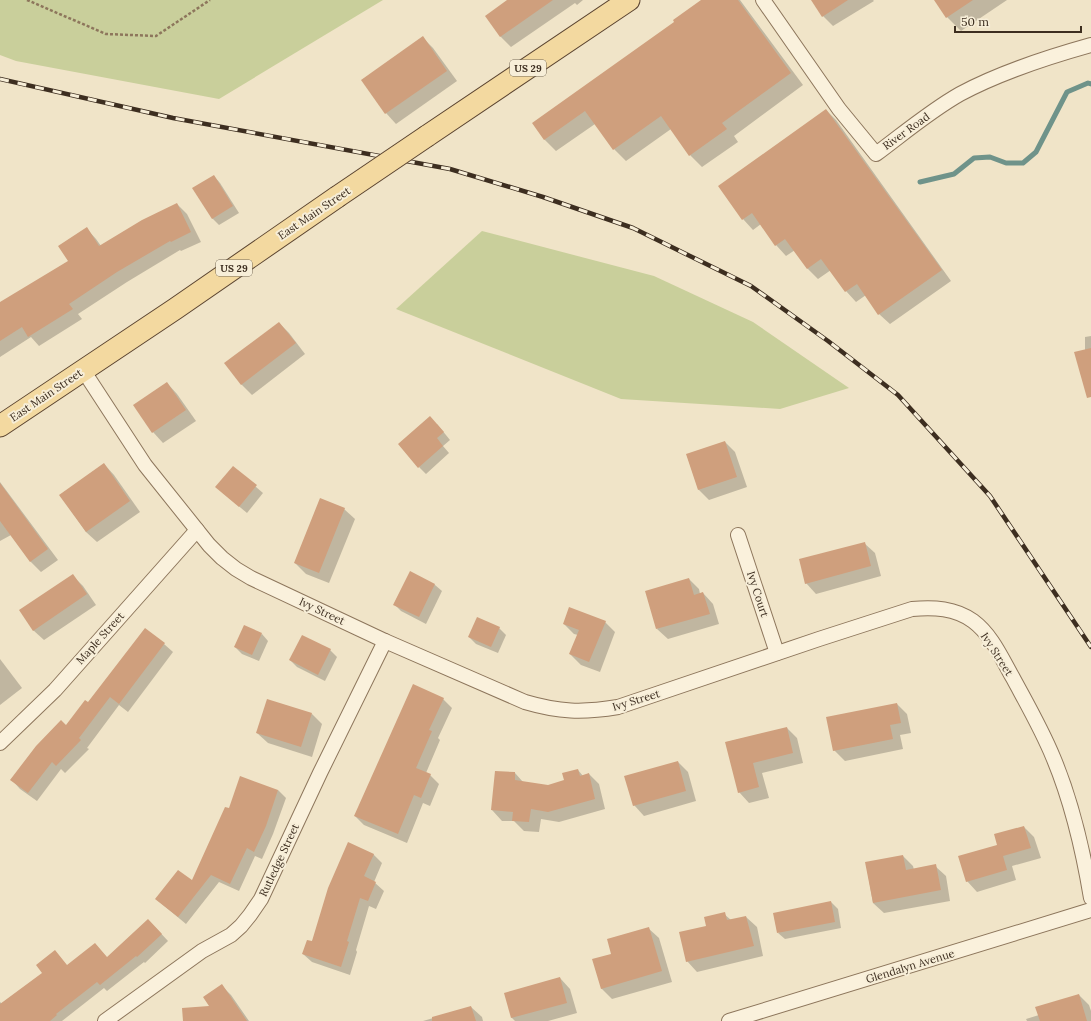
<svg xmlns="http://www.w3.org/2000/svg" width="1091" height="1021" viewBox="0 0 1091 1021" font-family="Lora,serif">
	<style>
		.green { fill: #c9cf9b }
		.shadow { fill: #0003 }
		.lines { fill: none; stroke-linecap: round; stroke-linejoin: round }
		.stream { stroke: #6f938a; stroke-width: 5 }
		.building { fill: #cf9f7d }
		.street-casing { stroke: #8d765c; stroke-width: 16 }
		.primary-casing { stroke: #5b4430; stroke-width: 23 }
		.path { stroke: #8d765c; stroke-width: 2.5; stroke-dasharray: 3 2; stroke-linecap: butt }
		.street { stroke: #faf1dc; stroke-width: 14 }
		.primary { stroke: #f3d9a0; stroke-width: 21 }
		.rail-casing { stroke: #3d2e20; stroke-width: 4.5 }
		.rail { stroke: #f7eed8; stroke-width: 3; stroke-dasharray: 9; stroke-linecap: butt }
		.primary-bridge-casing { stroke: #5b4430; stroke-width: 23; stroke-linecap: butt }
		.primary-bridge { stroke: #f3d9a0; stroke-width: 21 }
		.labels { text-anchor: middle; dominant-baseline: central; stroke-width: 4; stroke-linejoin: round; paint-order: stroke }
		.shield { fill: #f7eed8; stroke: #756857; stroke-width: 1 }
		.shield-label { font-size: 10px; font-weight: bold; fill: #3d2e20 }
		.street-label { font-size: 11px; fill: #3d2e20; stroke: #f7eed8 }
	</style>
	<rect width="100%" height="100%" fill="#f0e4c8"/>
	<g class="green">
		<path d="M0,0H383L219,99L16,61L0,55Z"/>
		<path d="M482,231L654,276L753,322L849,388L780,409L621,399L396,309Z"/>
	</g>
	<g class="shadow">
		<path d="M510,0H583L577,5L575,3L511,47L501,37L486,16Z"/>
		<path d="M703,0H740L803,85L734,136L738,142L702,167L690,155L671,129L626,161L614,149L595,124L556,151L544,139Z"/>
		<path d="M813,0H873L874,1L833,26L823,16Z"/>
		<path d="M935,0H1007L961,31L947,17Z"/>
		<path d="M423,38L433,48L457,81L396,124L386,113Z"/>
		<path d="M826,110L836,120L951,281L890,324L879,314L866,295L856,302L846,291L831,270L818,279L808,269L795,250L786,256L776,245L761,224L753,230L743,219Z"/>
		<path d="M214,176L220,183L239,213L219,225L212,218Z"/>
		<path d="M177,204L187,214L201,242L181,251L180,250L127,282L78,314L82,319L39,346L31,337L0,357V304L69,261L87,229L96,239L101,246Z"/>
		<path d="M279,323L289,333L305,354L252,395L241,384Z"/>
		<path d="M1091,336V387L1085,351V337Z"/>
		<path d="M167,383L177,394L196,421L163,443L153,432L135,405Z"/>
		<path d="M437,424L450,440L443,446L449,453L426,474L419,467Z"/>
		<path d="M725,442L735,452L747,487L709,500L699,490L687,455Z"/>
		<path d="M104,464L114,475L140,512L97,542L86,532L60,495Z"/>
		<path d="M233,467L263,493L247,513L223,493Z"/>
		<path d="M0,482L58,560L41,572L30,561L11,535L0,541Z"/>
		<path d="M344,509L355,519L329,583L306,574L295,563Z"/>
		<path d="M864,543L875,553L881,576L816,594L806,583Z"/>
		<path d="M410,573L435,585L442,591L426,624L401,611L394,604Z"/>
		<path d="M73,576L83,586L96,605L44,640L33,630Z"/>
		<path d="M689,579L699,589L700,594L703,593L713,604L719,624L668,639L657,629Z"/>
		<path d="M605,622L615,632L600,672L581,665L570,654L578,635L574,634L564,624Z"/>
		<path d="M499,628L506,635L498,653L476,644L469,637Z"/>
		<path d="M262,634L268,641L259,661L242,654L235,647Z"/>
		<path d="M164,644L173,652L128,712L119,705L87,748L89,749L65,773L61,769L37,801L20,789L12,780L88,704Z"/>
		<path d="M330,650L337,657L325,681L297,667L290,660Z"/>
		<path d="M0,659L22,688L0,705Z"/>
		<path d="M443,699L452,708L438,738L440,740L426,773L430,775L439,784L430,806L423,803L407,843L364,825L355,816Z"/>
		<path d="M897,704L907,714L911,733L900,735L903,749L845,761L834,750Z"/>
		<path d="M312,714L322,724L312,757L268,743L257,733Z"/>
		<path d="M787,728L797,738L803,763L762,773L769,798L749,803L739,792L727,742Z"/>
		<path d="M678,762L688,772L696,801L644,816L634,805Z"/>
		<path d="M578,770L583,776L589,774L599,784L605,809L559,822L541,819L539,832L524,831L514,821H502L492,810L496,772L515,773L523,782L548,786L566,781Z"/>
		<path d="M278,790L286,798L273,834L262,859L255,856L239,891L219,882L186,924L156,899L192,882L230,810Z"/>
		<path d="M1024,827L1034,837L1041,858L1012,866L1016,880L977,892L967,881L998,846Z"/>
		<path d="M373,854L382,863L374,882L384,891L376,909L369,906L356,950L357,952L350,975L312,962L303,954Z"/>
		<path d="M903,856L913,866L914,870L935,866L946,876L950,901L884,913L873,903L866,863Z"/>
		<path d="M831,902L838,909L841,928L785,939L778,933Z"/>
		<path d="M724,914L731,920L746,917L757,927L763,956L697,972L687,961L707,926Z"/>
		<path d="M155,927L168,941L145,963L144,962L107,991L104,988L62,1021H0V1002L2,1004L68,966L95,944L107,958Z"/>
		<path d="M648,928L659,938L672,982L612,999L601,988Z"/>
		<path d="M560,978L570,989L577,1013L548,1021H515L512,1018L505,994Z"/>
		<path d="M222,986L231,995L249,1021H184L211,1007Z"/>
		<path d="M1079,995L1089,1005L1091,1011V1021H1027L1026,1019L1039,1015Z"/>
		<path d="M471,1007L482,1017L483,1021H423Z"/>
	</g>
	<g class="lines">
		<path class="stream" d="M920,182L954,174L974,158L990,157L1006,163H1023L1036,152L1067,92L1088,83L1091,84"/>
	</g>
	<g class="building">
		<path d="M507,0H553L500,37L485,16Z"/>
		<path d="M701,0H738L791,73L722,123L727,129L689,156L661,116L613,150L585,111L544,140L532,123L674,22L673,20Z"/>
		<path d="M811,0H848L822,17Z"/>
		<path d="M934,0H973L946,18Z"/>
		<path d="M423,36L447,71L385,114L361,80Z"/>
		<path d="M826,109L942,270L878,315L857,284L845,292L821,259L807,269L785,239L775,246L752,213L742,220L718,186Z"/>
		<path d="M214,175L233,206L212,219L192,188Z"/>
		<path d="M177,203L191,232L171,242L170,241L117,272L69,304L73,309L28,337L22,327L0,341V302L68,261L58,246L87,227L99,246L142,220Z"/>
		<path d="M279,322L296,343L241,385L224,363Z"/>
		<path d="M1091,348V397L1087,398L1074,352Z"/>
		<path d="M167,382L186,410L152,433L133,405Z"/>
		<path d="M430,416L444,432L437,438L443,446L418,468L398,444Z"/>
		<path d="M725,441L737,477L698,490L686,454Z"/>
		<path d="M104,463L130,501L86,532L59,495Z"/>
		<path d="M233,466L257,485L239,507L215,487Z"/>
		<path d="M0,483L48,549L30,562L0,521Z"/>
		<path d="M320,498L345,508L319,573L294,563Z"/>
		<path d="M865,542L871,566L805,584L799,559Z"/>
		<path d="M410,571L435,584L419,617L393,605Z"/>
		<path d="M73,574L87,594L33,631L19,610Z"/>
		<path d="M689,578L694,595L703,592L710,614L656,629L645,591Z"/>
		<path d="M569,607L606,621L589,662L569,654L579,630L563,624Z"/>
		<path d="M477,617L500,627L491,647L468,637Z"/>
		<path d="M244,625L262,633L252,655L234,647Z"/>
		<path d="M145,628L165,643L119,704L110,697L79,738L81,740L56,766L52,762L28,793L10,780L36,746L61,720L66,725L85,700L88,702Z"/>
		<path d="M302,635L331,649L318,675L289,660Z"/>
		<path d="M413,684L444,698L429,730L432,731L416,768L431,774L421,798L414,795L398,834L354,816Z"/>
		<path d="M267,699L312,713L301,747L256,733Z"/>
		<path d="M897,703L901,723L890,725L893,739L833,751L826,717Z"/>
		<path d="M787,727L793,753L753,763L759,787L738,793L725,742Z"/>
		<path d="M678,761L686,791L633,806L624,776Z"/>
		<path d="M578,769L580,776L589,773L595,799L548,812L531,809L529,822L512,821L513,812L491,810L495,771L515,772V780L548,785L564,780L562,773Z"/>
		<path d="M240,776L278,790L266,826L254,852L247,848L230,884L211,875L178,917L155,899L178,870L192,880L225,807L229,808Z"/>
		<path d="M1024,826L1031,848L1003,856L1007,870L966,882L958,856L997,845L994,834Z"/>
		<path d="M348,842L374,854L364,876L376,882L368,901L360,898L347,941L349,942L341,967L302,954L307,940L312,941L328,888Z"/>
		<path d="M903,855L906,870L936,864L941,890L873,903L865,862Z"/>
		<path d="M831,901L835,922L777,933L773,913Z"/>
		<path d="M725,912L727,920L746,916L754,946L686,962L679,932L706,926L704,917Z"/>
		<path d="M148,919L162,934L137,957L136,956L100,985L97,982L56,1014L57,1015L50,1021H0V1004L42,973L36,965L55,950L67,965L95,943L107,957Z"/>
		<path d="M649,927L662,971L601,989L592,959L611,954L607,939Z"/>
		<path d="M560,977L567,1003L511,1018L504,993Z"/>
		<path d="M222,984L247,1021H183L182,1008L209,1006L203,997Z"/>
		<path d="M1079,994L1087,1021H1040L1035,1007Z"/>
		<path d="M471,1006L476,1021H432V1017Z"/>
	</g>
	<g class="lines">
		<g class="street-casing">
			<g id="street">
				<path d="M763,0L839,109L876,154C903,134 930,111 960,94C999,73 1048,57 1091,45"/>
				<path d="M83,370L145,465L209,545L222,558L236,569L251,578L385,641L525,702C559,712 582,713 618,707L819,639L912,609C934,607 955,608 973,621C992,635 1002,659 1013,678C1027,704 1042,730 1053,757C1072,802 1083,850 1091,898"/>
				<path d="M738,535L777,653"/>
				<path d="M0,743L55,690L197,530"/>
				<path d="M105,1021L202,951L231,935L241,926L250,915L261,899L320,773L385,641"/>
				<path d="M729,1021L1091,910"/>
			</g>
		</g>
		<g class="primary-casing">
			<g id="primary">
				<path d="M427,136L629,0"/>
				<path d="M0,426L175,309L337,197"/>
			</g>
		</g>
		<path class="path" d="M27,0L106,34L156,36L210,0"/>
		<use href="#street" class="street"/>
		<use href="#primary" class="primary"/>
		<g class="rail-casing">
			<path id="rail" d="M0,79L173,118L450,169L543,197L633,228L751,286L828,341L898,395L990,496L1091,647"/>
		</g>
		<use href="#rail" class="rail"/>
		<g class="primary-bridge-casing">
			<path id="primary-bridge" d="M337,197L427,136"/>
		</g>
		<use href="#primary-bridge" class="primary-bridge"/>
	</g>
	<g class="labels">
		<g class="shield">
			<rect x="510" y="60" width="36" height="16" rx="3"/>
			<rect x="216" y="260" width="36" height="16" rx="3"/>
		</g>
		<g class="shield-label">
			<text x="528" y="68">US 29</text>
			<text x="234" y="268">US 29</text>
		</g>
		<g class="street-label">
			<text transform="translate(906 131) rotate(-36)">River Road</text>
			<text transform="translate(314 213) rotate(-34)">East Main Street</text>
			<text transform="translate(46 395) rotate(-34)">East Main Street</text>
			<text transform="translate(758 594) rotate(72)">Ivy Court</text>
			<text transform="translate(322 611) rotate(25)">Ivy Street</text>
			<text transform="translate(100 638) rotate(-48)">Maple Street</text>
			<text transform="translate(997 654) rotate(57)">Ivy Street</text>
			<text transform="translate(636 700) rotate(-17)">Ivy Street</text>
			<text transform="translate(279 860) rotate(-65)">Rutledge Street</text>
			<text transform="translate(910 966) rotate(-17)">Glendalyn Avenue</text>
		</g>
	</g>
	<path d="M955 26v6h126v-6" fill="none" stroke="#3d2e20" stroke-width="2"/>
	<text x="961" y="26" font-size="12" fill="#3d2e20" stroke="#f7eed8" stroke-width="3" paint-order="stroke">50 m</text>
</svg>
